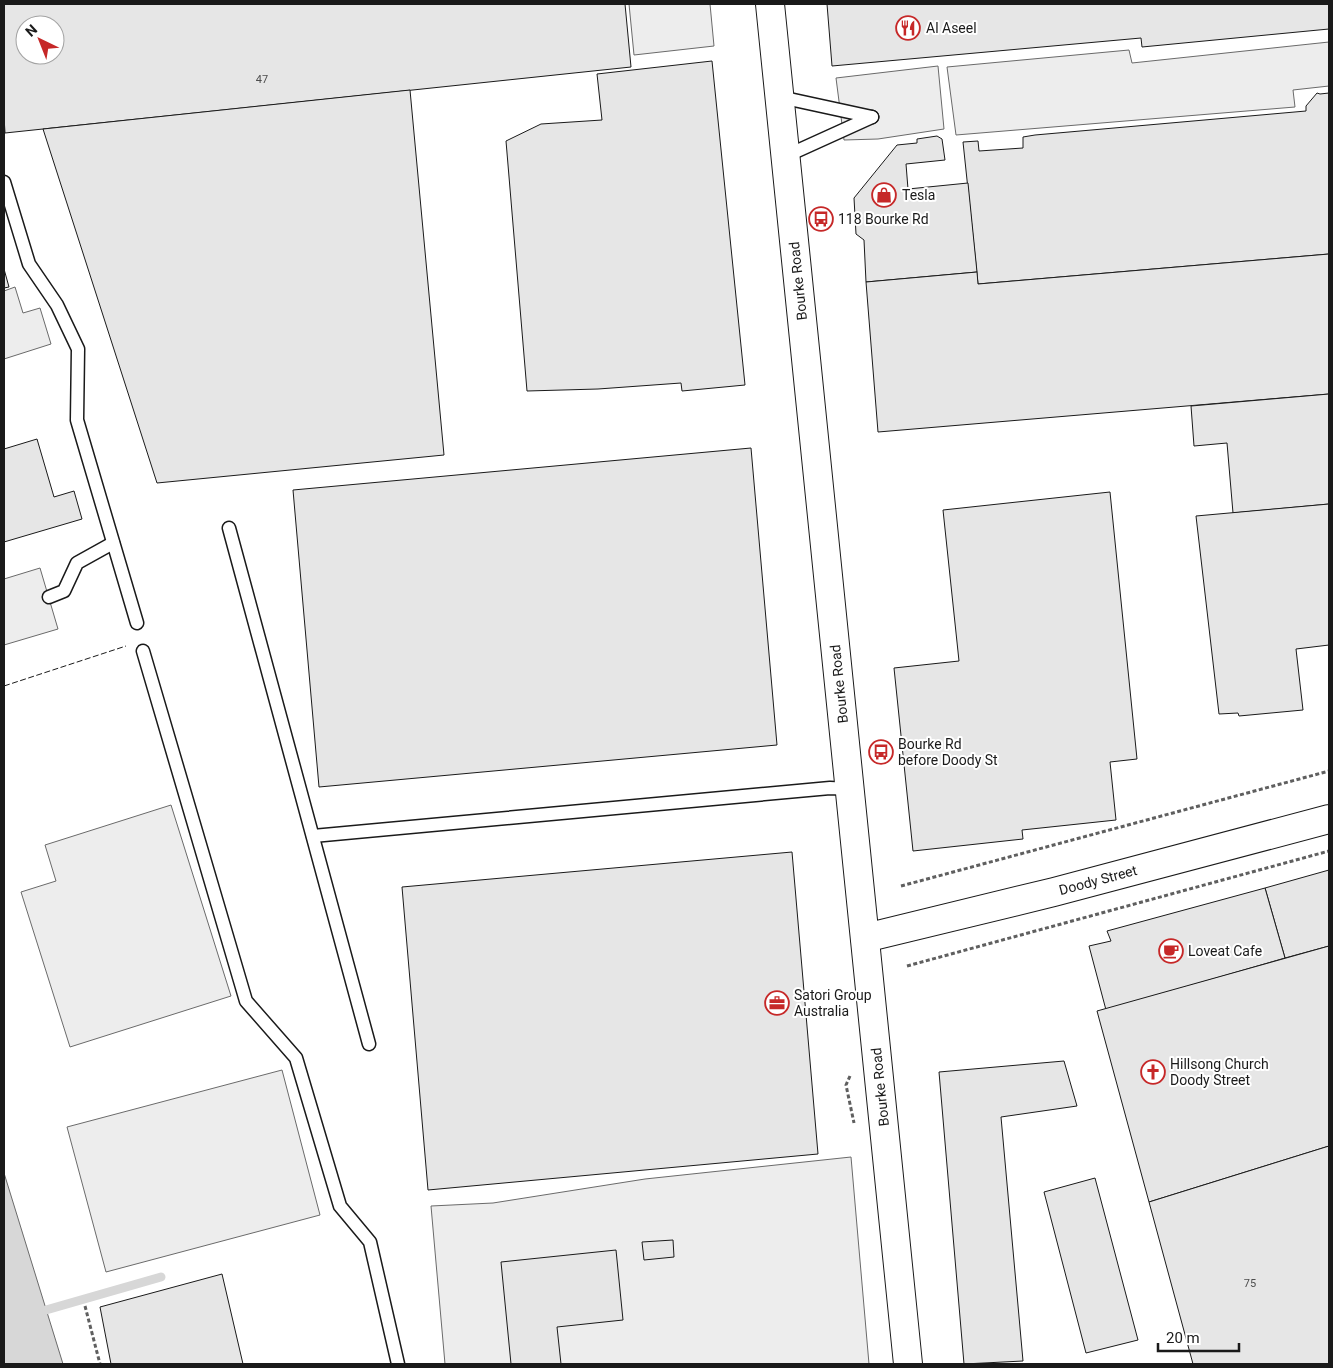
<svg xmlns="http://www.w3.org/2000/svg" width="1333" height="1368" viewBox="0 0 1333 1368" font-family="Roboto,sans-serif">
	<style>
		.built { fill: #ededed; stroke: #6a6a6a }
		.water { fill: #d7d7d7; stroke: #6a6a6a }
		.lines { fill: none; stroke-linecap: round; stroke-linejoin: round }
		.stream { stroke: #d7d7d7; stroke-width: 9 }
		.building { fill: #e6e6e6; stroke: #1a1a1a; fill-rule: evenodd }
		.service-casing { stroke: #1a1a1a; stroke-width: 15 }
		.tertiary-casing { stroke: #1a1a1a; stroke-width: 30 }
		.path { stroke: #5f5f5f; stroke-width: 3; stroke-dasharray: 4 2.5; stroke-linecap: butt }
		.service { stroke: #fff; stroke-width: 12 }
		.tertiary { stroke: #fff; stroke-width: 28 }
		.fence { stroke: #1a1a1a; stroke-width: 1; stroke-dasharray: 6 2.5; stroke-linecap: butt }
		.labels { text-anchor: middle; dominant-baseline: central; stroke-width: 4; stroke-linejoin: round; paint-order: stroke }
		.number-label { font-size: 11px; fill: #4d4d4d }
		.poi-label { font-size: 14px; fill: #1a1a1a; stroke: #fff; text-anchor: start }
		.street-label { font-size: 14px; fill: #1a1a1a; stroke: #fff }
	</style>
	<rect width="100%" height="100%" fill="#fff"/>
	<g class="built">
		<path d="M629,4H710L714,46L634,55Z"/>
		<path d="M1329,42V86L1293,90L1295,107L956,135L947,67L1129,50L1132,63Z"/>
		<path d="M938,66L944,129L878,139L844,140L836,78Z"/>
		<path d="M15,287L23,313L40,308L51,344L4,359V291Z"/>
		<path d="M40,568L58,629L4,645V579Z"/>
		<path d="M171,805L231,996L70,1047L21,892L56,881L45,845Z"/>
		<path d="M282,1070L320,1215L106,1272L67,1127Z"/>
		<path d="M851,1157L869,1364H445L431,1206L493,1203L645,1179Z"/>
	</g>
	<path class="water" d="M4,1173L63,1364H4Z"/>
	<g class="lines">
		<path class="stream" d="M46,1310L161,1277"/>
	</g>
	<g class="building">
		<path d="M4,4H625L631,67L5,133L4,117ZM25,25H55V55H25Z"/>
		<path d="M827,4H1329V29L1142,47L1141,38L832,66Z"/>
		<path d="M712,61L745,385L682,391L681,383L598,389L527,391L506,141L541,124L602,120L597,74Z"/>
		<path d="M410,90L444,455L157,483L43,129Z"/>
		<path d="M1317,93L1320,94L1329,93V254L978,284L963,142L978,141L979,151L1023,148V137L1035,135L1306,111V106Z"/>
		<path d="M937,136L942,139L945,160L906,164L908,189L968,183L977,272L866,282L864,240L856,234L854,198L897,145L917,143V139Z"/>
		<path d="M1329,254V394L878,432L866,282L977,272L978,284Z"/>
		<path d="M4,269L9,287L4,288Z"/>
		<path d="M1329,394V504L1233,513L1227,443L1194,446L1191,406Z"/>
		<path d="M37,439L54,497L74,491L82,519L4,542V449Z"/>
		<path d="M751,448L777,745L319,787L293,490Z"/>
		<path d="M1110,492L1137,759L1110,762L1116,820L1022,830L1023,839L913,851L894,668L959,661L943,510Z"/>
		<path d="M1329,504V645L1296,649L1303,710L1239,716L1238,713L1219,714L1196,516Z"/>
		<path d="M792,852L818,1154L428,1190L402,887Z"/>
		<path d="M1329,870V946L1285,958L1265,888Z"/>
		<path d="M1265,888L1285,958L1106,1010L1089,946L1111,941L1107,931Z"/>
		<path d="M1329,946V1146L1149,1202L1097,1011Z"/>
		<path d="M1064,1061L1077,1106L1001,1117L1023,1361L964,1364L939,1072Z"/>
		<path d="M1329,1146V1364H1193L1149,1202Z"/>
		<path d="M1095,1178L1138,1340L1086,1353L1044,1192Z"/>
		<path d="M673,1240L674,1257L644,1260L642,1242Z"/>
		<path d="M616,1250L623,1320L557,1327L561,1364H511L501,1262Z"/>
		<path d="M222,1274L243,1364H111L100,1307Z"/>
	</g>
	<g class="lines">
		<g class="service-casing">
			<g id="service">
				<path d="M780,97L872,117"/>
				<path d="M786,156L872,117"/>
				<path d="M4,182L29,264L57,305L78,349L77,420L137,623"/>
				<path d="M229,528L369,1044"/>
				<path d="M49,597L64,591L77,563L113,543"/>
				<path d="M143,651L246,1001L296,1058L340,1206L370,1242L398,1364"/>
				<path d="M313,836L830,788L850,789"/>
			</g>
		</g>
		<g class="tertiary-casing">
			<g id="tertiary">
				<path d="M770,4L908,1364"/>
				<path d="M865,938L1054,892L1329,819"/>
			</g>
		</g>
		<g class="path">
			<path d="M901,886L1329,771"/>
			<path d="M907,966L1329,851"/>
			<path d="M850,1076L846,1085L854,1123"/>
			<path d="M85,1306L100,1364"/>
		</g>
		<use href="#service" class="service"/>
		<use href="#tertiary" class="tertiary"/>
		<path class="fence" d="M4,686L126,646"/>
	</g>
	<defs>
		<g id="restaurant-ring" transform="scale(1.25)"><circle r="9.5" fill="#fff" stroke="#c62828" stroke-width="1.5"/><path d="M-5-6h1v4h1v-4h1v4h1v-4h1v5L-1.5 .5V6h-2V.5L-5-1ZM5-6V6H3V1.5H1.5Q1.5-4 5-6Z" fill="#c62828"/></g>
		<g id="shop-ring" transform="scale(1.25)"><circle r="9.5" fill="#fff" stroke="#c62828" stroke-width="1.5"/><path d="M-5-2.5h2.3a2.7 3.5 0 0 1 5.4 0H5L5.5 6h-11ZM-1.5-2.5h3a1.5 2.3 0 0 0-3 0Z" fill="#c62828"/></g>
		<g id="bus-ring" transform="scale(1.25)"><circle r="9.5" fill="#fff" stroke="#c62828" stroke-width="1.5"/><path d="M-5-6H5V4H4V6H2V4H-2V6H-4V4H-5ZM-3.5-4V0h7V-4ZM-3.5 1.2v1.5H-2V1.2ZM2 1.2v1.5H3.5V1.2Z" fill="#c62828"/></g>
		<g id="cafe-ring" transform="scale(1.25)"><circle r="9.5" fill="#fff" stroke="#c62828" stroke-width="1.5"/><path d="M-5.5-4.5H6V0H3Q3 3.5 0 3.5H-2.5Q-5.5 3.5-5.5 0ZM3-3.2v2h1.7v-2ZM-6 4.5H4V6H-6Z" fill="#c62828"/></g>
		<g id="office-ring" transform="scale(1.25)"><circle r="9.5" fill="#fff" stroke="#c62828" stroke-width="1.5"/><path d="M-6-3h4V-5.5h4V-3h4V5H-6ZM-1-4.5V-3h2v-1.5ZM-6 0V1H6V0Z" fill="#c62828"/></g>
		<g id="church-ring" transform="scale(1.25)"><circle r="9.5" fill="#fff" stroke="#c62828" stroke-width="1.5"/><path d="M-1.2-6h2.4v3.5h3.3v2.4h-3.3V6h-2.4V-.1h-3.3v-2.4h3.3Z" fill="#c62828"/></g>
	</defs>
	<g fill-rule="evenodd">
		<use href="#restaurant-ring" x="908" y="28"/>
		<use href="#shop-ring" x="884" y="195"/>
		<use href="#bus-ring" x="821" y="219"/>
		<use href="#bus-ring" x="881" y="752"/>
		<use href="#cafe-ring" x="1171" y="951"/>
		<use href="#office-ring" x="777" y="1003"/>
		<use href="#church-ring" x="1153" y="1072"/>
	</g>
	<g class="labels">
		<g class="number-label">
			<text x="262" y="79">47</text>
			<text x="1250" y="1283">75</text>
		</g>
		<g class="poi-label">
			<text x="926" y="28">Al Aseel</text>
			<text x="902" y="195">Tesla</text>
			<text x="838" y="219">118 Bourke Rd</text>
			<text x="898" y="744">Bourke Rd<tspan x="898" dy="16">before Doody St</tspan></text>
			<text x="1188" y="951">Loveat Cafe</text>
			<text x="794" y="995">Satori Group<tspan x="794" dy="16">Australia</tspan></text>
			<text x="1170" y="1064">Hillsong Church<tspan x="1170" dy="16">Doody Street</tspan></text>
		</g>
		<g class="street-label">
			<text transform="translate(798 281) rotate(-96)">Bourke Road</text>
			<text transform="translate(839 684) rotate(-96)">Bourke Road</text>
			<text transform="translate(1098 880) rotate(-15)">Doody Street</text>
			<text transform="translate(880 1087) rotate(-96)">Bourke Road</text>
		</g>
	</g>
	<rect width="1333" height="1368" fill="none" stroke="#1a1a1a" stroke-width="10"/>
	<g transform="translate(40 40) rotate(317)"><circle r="24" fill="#ffffff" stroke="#a3a3a3"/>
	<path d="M0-4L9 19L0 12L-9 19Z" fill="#c62828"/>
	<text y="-8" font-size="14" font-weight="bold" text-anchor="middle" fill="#1a1a1a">N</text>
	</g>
	<path d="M1158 1343v8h81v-8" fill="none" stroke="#1a1a1a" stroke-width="2.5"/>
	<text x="1166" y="1343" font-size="15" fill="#1a1a1a" stroke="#ffffff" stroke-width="4" paint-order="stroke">20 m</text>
</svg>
